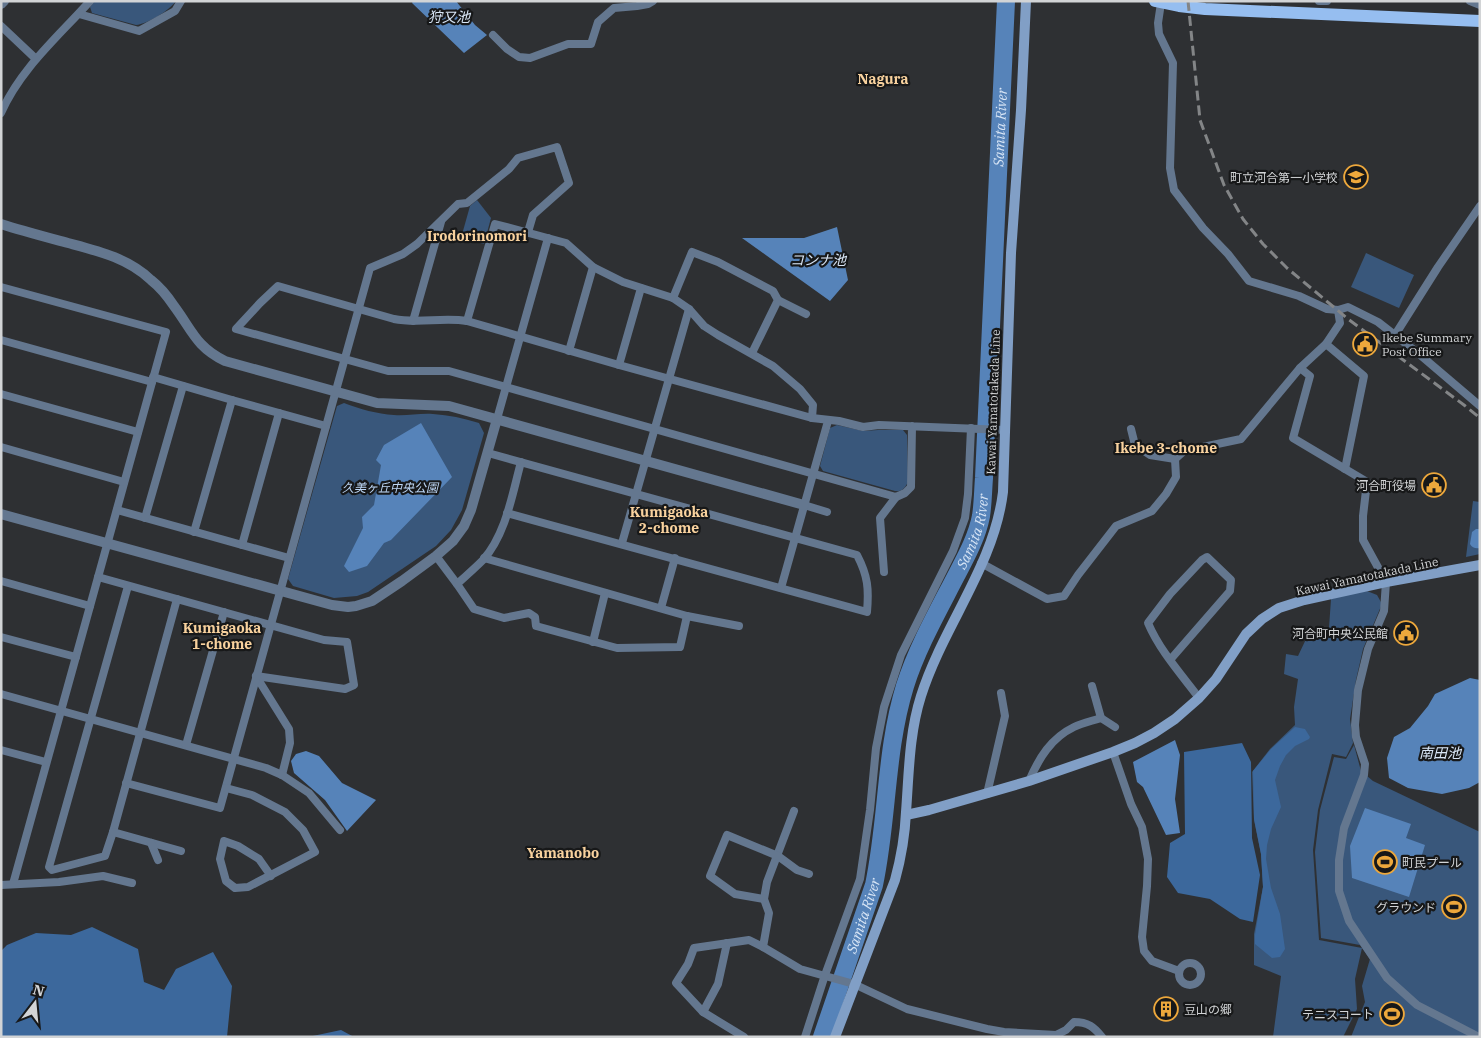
<svg xmlns="http://www.w3.org/2000/svg" width="1481" height="1038" viewBox="0 0 1481 1038" font-family="'IBM Plex Serif','Noto Sans JP',serif">
	<style>
		.green { fill: #39577b }
		.forest { fill: #3c689c }
		.water { fill: #5683b9 }
		.lines { fill: none; stroke-linecap: round; stroke-linejoin: round }
		.river { stroke: #5683b9; stroke-width: 18 }
		.minor { stroke: #64778f; stroke-width: 8 }
		.tertiary { stroke: #64778f; stroke-width: 10 }
		.secondary { stroke: #819fc6; stroke-width: 10 }
		.primary { stroke: #96bef0; stroke-width: 12 }
		.rail { stroke: #838587; stroke-width: 3; stroke-dasharray: 10 5; stroke-linecap: butt }
		.labels { text-anchor: middle; dominant-baseline: central; stroke-width: 4.5; stroke-linejoin: round; paint-order: stroke }
		.poi-label { font-size: 12px; fill: #d2d4d6; stroke: #171819; text-anchor: end }
		.street-label { font-size: 12px; fill: #d2d4d6; stroke: #171819 }
		.park-label { font-size: 12px; font-style: italic; fill: #bdd6f5; stroke: #171819 }
		.water-label { font-size: 14px; font-style: italic; fill: #d9e6f6; stroke: #171819 }
		.neighbourhood-label { font-size: 14px; font-weight: bold; fill: #f9d29e; stroke: #171819 }
	</style>
	<rect width="100%" height="100%" fill="#2e3033"/>
	<g class="green">
		<path d="M95,1H176C169,11 147,24 136,25L92,13L90,7Z"/>
		<path d="M477,200L491,218L484,244L461,238L470,206Z"/>
		<path d="M1366,253L1414,275L1399,308L1351,287Z"/>
		<path d="M344,403C360,409 377,414 394,415C407,416 420,413 433,414C449,415 463,418 479,423L484,433L462,510L451,530L436,546L368,592L357,596L334,598L293,586L288,579L337,406Z"/>
		<path d="M837,425L863,431L878,430H903L907,435L908,482C905,488 902,492 895,491L823,471L820,466L830,428Z"/>
		<path d="M1473,501L1480,502V554L1466,557Z"/>
		<path d="M1367,591L1377,595L1382,604L1363,649L1356,680L1350,719L1353,743L1346,757L1332,754L1318,810L1313,850L1319,940L1362,948L1360,945L1321,938L1315,852L1320,810L1334,757L1346,759L1354,745L1361,771L1373,781L1480,832V1037H1351L1365,1002L1362,986L1370,959L1362,948L1355,979L1357,1009L1343,1037H1273L1281,976L1254,965V934L1263,887L1261,854L1254,820L1252,772L1270,749L1295,725L1294,707L1298,679L1284,674L1286,654L1298,656L1307,637L1329,628L1331,599L1349,594Z"/>
	</g>
	<g class="forest">
		<path d="M1295,727L1305,729L1310,737L1309,739L1295,746L1286,755L1280,766L1275,780L1281,807L1271,829L1267,845L1266,859L1271,888L1280,914L1285,949L1280,957L1272,958L1255,944V935L1263,887L1261,854L1254,819L1253,771L1271,749Z"/>
		<path d="M1242,743L1251,762L1252,838L1260,875L1253,922L1240,919L1210,899L1178,893L1167,877L1170,843L1185,834L1184,752Z"/>
		<path d="M92,927L138,949L144,982L164,990L176,969L213,952L232,986L227,1037H1V951L7,945L36,933L71,935Z"/>
		<path d="M341,1030L354,1037H308Z"/>
	</g>
	<g class="water">
		<path d="M413,1H456L475,25L487,35L464,53L412,3Z"/>
		<path d="M837,227L848,280L830,301L742,238H804Z"/>
		<path d="M421,423L452,477L391,540L384,543L367,566L349,572L344,566L363,528L362,517L374,505L381,465L376,460L384,445Z"/>
		<path d="M1476,529H1480V548C1476,549 1472,548 1470,544L1472,532Z"/>
		<path d="M1470,678L1480,680V782L1469,788L1442,794L1408,788L1389,778L1387,758L1394,737L1410,728L1428,706L1435,694Z"/>
		<path d="M1175,740L1180,755L1175,799L1180,833L1166,835L1143,787L1137,782L1133,762Z"/>
		<path d="M306,751L319,756L342,783L376,800L347,831L325,800L294,773L291,761L296,754Z"/>
		<path d="M1365,808L1411,824L1406,838L1425,845L1409,897L1352,878L1350,846Z"/>
	</g>
	<g class="lines">
		<path class="river" id="s1" d="M822,1037L874,885C888,819 885,751 905,686C917,648 938,611 956,576C966,557 977,537 981,516C983,503 983,490 984,478L1006,1"/>
		<g class="minor">
			<path d="M1319,1H1327"/>
			<path d="M1470,1L1480,5"/>
			<path d="M1161,3L1158,23L1159,34L1173,63L1170,168L1174,190L1203,228L1228,254L1249,281L1299,296L1327,309L1338,310L1348,307L1378,322L1419,354L1480,406"/>
			<path d="M79,14L139,31L175,11L181,1"/>
			<path d="M1,26L36,59"/>
			<path d="M493,35L507,49L519,57L530,58L568,44H591L598,22L614,8L637,6L648,4L653,1"/>
			<path d="M1,113C20,69 59,36 90,1"/>
			<path d="M1,287L166,332L13,884"/>
			<path d="M673,298L692,252L718,262L773,291L778,300L752,353"/>
			<path d="M778,300L806,314"/>
			<path d="M413,321L441,222"/>
			<path d="M467,321L495,224L566,243L593,267L623,282L673,298L689,309L704,326L718,335L773,366L800,389L813,405L812,418"/>
			<path d="M1395,335L1438,267L1480,206"/>
			<path d="M1,340L152,382"/>
			<path d="M1326,344L1364,376L1345,469"/>
			<path d="M569,351L593,267"/>
			<path d="M619,365L641,288"/>
			<path d="M1300,368L1310,376L1293,438L1367,482L1363,516V540L1386,582L1384,611L1368,649L1358,690L1355,725L1356,737L1365,764L1364,775L1344,828L1339,860V891L1349,921L1387,978L1417,1005L1479,1037"/>
			<path d="M153,377L232,400L326,426"/>
			<path d="M1,394L138,432"/>
			<path d="M497,419L548,238"/>
			<path d="M912,426L911,487L905,493L896,497L449,371H388L236,329L260,303L278,286L394,319C418,324 442,317 467,321L619,365L812,418L839,421L863,427L879,425L1005,430"/>
			<path d="M1131,429L1135,445L1150,455L1175,459"/>
			<path d="M1,447L124,482"/>
			<path d="M488,453L857,555C868,576 869,589 867,612L507,513"/>
			<path d="M804,505L827,512"/>
			<path d="M117,510L289,558"/>
			<path d="M145,518L183,386"/>
			<path d="M194,532L232,400"/>
			<path d="M622,543L689,309"/>
			<path d="M242,545L279,413"/>
			<path d="M436,556L457,584L474,609L504,618L529,613L535,617L536,626L617,648L680,647L687,616L484,558"/>
			<path d="M981,563L1047,599L1064,596L1078,575L1116,526L1152,511L1166,494L1176,477L1175,459L1184,451L1241,439L1300,368L1326,344L1340,323L1338,310"/>
			<path d="M884,572L880,518L896,497"/>
			<path d="M98,577L324,640L347,642L354,685L345,689L256,676"/>
			<path d="M1,581L90,606"/>
			<path d="M457,584C466,576 475,568 483,560C506,534 512,495 521,462"/>
			<path d="M128,586L49,867L52,870L105,856L113,832L177,599"/>
			<path d="M781,588L828,421"/>
			<path d="M661,608L675,558"/>
			<path d="M687,616L739,626"/>
			<path d="M1,637L76,657"/>
			<path d="M593,642L605,593"/>
			<path d="M1170,660L1230,591L1231,580L1207,557L1202,560L1170,594L1148,623C1160,651 1181,674 1199,698"/>
			<path d="M256,676L289,729L290,743L282,775"/>
			<path d="M1,694L266,768L282,775L309,793L340,830"/>
			<path d="M1101,718L1115,727"/>
			<path d="M186,745L224,612"/>
			<path d="M1,750L46,762"/>
			<path d="M1113,752L1131,804L1142,827L1148,859L1147,886L1142,937L1144,951L1152,961L1179,971"/>
			<path d="M1029,781C1039,758 1051,738 1074,727C1082,723 1092,721 1101,718L1092,686"/>
			<path d="M126,783L220,808L370,268L403,254L417,244L458,204L467,203L509,169L518,158L557,147L569,183L533,215L528,232"/>
			<path d="M226,788L252,795L285,812L303,830L315,852L248,887L235,888L226,881L220,859L224,841L238,846L259,859L271,876"/>
			<path d="M987,794L1005,716L1001,693"/>
			<path d="M794,811L767,882L764,899L769,913L763,947L800,969L854,984L907,1009L987,1029L1004,1032L1056,1035L1066,1030L1074,1022C1088,1022 1094,1027 1102,1037"/>
			<path d="M113,832L181,851"/>
			<path d="M151,843L158,860"/>
			<path d="M1,885L59,882L103,876L132,883"/>
			<path d="M764,899L735,894L710,876L727,835L778,856L797,870L809,874"/>
			<circle cx="1190" cy="974" r="11"/>
			<path d="M703,1012L718,984L727,943"/>
			<path d="M744,1037L703,1012L676,983L688,964L694,948L749,940L763,947"/>
			<path d="M805,1037L825,975L860,879L870,810L876,748L884,707L901,655L953,551L965,518L968,494L971,428"/>
		</g>
		<g class="tertiary">
			<path d="M1,4L4,1"/>
			<path d="M1,224C23,231 46,237 68,243C98,251 128,258 151,280C160,287 168,297 174,306C192,330 196,347 225,361L377,403L449,406L804,505"/>
			<path d="M1,514L332,605L348,607L356,606L372,601L402,581L436,556L453,541L464,526L471,510L497,419"/>
		</g>
		<g class="secondary">
			<path d="M906,815L929,810L1029,781L1113,752L1135,743L1154,733L1175,719L1199,698L1216,679L1246,634L1262,619L1279,608L1304,600L1386,582L1480,565"/>
			<path d="M835,1037L895,880C901,858 905,835 906,812C909,773 909,734 921,696C943,626 994,566 1003,492L1011,253L1021,110L1026,1"/>
		</g>
		<path class="primary" d="M1155,1L1179,6L1205,9L1480,21"/>
		<path class="rail" d="M1188,1L1200,120L1224,185L1243,219L1263,244L1287,268L1348,319L1464,405L1480,418"/>
	</g>
	<defs>
		<g id="school-ring" transform="scale(1.25)"><circle r="9.5" fill="#171819" stroke="#eda83c" stroke-width="1.5"/><path d="M0-5L7-2L0 1L-7-2ZM-4 1L0 2.5L4 1V4Q0 6-4 4Z" fill="#eda83c"/></g>
		<g id="civic-ring" transform="scale(1.25)"><circle r="9.5" fill="#171819" stroke="#eda83c" stroke-width="1.5"/><path d="M-.6-6.5H3V-4.5H.6V-3L4-1V1h2V6H-6V1h2V-1L-.6-3ZM-1.2 2.5V6h2.4V2.5Z" fill="#eda83c"/></g>
		<g id="stadium-ring" transform="scale(1.25)"><circle r="9.5" fill="#171819" stroke="#eda83c" stroke-width="1.5"/><path d="M0-5a6.5 5 0 1 0 0 10a6.5 5 0 1 0 0-10ZM-3.5-1.8h7v3.6h-7Z" fill="#eda83c"/></g>
		<g id="building-ring" transform="scale(1.25)"><circle r="9.5" fill="#171819" stroke="#eda83c" stroke-width="1.5"/><path d="M-4-6H4V6H1V3H-1V6H-4ZM-2.5-4.3h1.7v1.8h-1.7ZM.8-4.3h1.7v1.8H.8ZM-2.5-1h1.7V.8h-1.7ZM.8-1h1.7V.8H.8Z" fill="#eda83c"/></g>
	</defs>
	<g fill-rule="evenodd">
		<use href="#school-ring" x="1356" y="177"/>
		<use href="#civic-ring" x="1365" y="344"/>
		<use href="#civic-ring" x="1434" y="485"/>
		<use href="#civic-ring" x="1406" y="633"/>
		<use href="#stadium-ring" x="1385" y="862"/>
		<use href="#stadium-ring" x="1454" y="907"/>
		<use href="#building-ring" x="1166" y="1009"/>
		<use href="#stadium-ring" x="1392" y="1014"/>
	</g>
	<g class="labels">
		<g class="poi-label">
			<text x="1338" y="177">町立河合第一小学校</text>
			<text x="1382" y="337" text-anchor="start">Ikebe Summary<tspan x="1382" dy="14">Post Office</tspan></text>
			<text x="1416" y="485">河合町役場</text>
			<text x="1388" y="633">河合町中央公民館</text>
			<text x="1402" y="862" text-anchor="start">町民プール</text>
			<text x="1436" y="907">グラウンド</text>
			<text x="1184" y="1009" text-anchor="start">豆山の郷</text>
			<text x="1374" y="1014">テニスコート</text>
		</g>
		<g class="street-label">
			<text transform="translate(993 402) rotate(-88)">Kawai Yamatotakada Line</text>
			<text transform="translate(1367 576) rotate(-12)">Kawai Yamatotakada Line</text>
		</g>
		<g class="park-label">
			<text x="390" y="487">久美ヶ丘中央公園</text>
		</g>
		<g class="water-label">
			<text x="449" y="17">狩又池</text>
			<text stroke="none"><textPath href="#s1" startOffset="938">Samita River</textPath></text>
			<text x="818" y="260">コンナ池</text>
			<text stroke="none"><textPath href="#s1" startOffset="532">Samita River</textPath></text>
			<text x="1440" y="753">南田池</text>
			<text stroke="none"><textPath href="#s1" startOffset="128">Samita River</textPath></text>
		</g>
		<g class="neighbourhood-label">
			<text x="883" y="79">Nagura</text>
			<text x="477" y="236">Irodorinomori</text>
			<text x="1166" y="448">Ikebe 3-chome</text>
			<text x="669" y="512">Kumigaoka<tspan x="669" dy="16">2-chome</tspan></text>
			<text x="222" y="628">Kumigaoka<tspan x="222" dy="16">1-chome</tspan></text>
			<text x="563" y="853">Yamanobo</text>
		</g>
	</g>
	<rect width="1481" height="1038" fill="none" stroke="#d2d4d6" stroke-width="5"/>
	<g transform="translate(35 1003) rotate(16)" stroke="#171819" stroke-width="4" paint-order="stroke">
	<path d="M0-4L9 19L0 12L-9 19Z" fill="#d2d4d6"/>
	<text y="-8" font-size="14" font-weight="bold" text-anchor="middle" fill="#d2d4d6">N</text>
	</g>
</svg>
